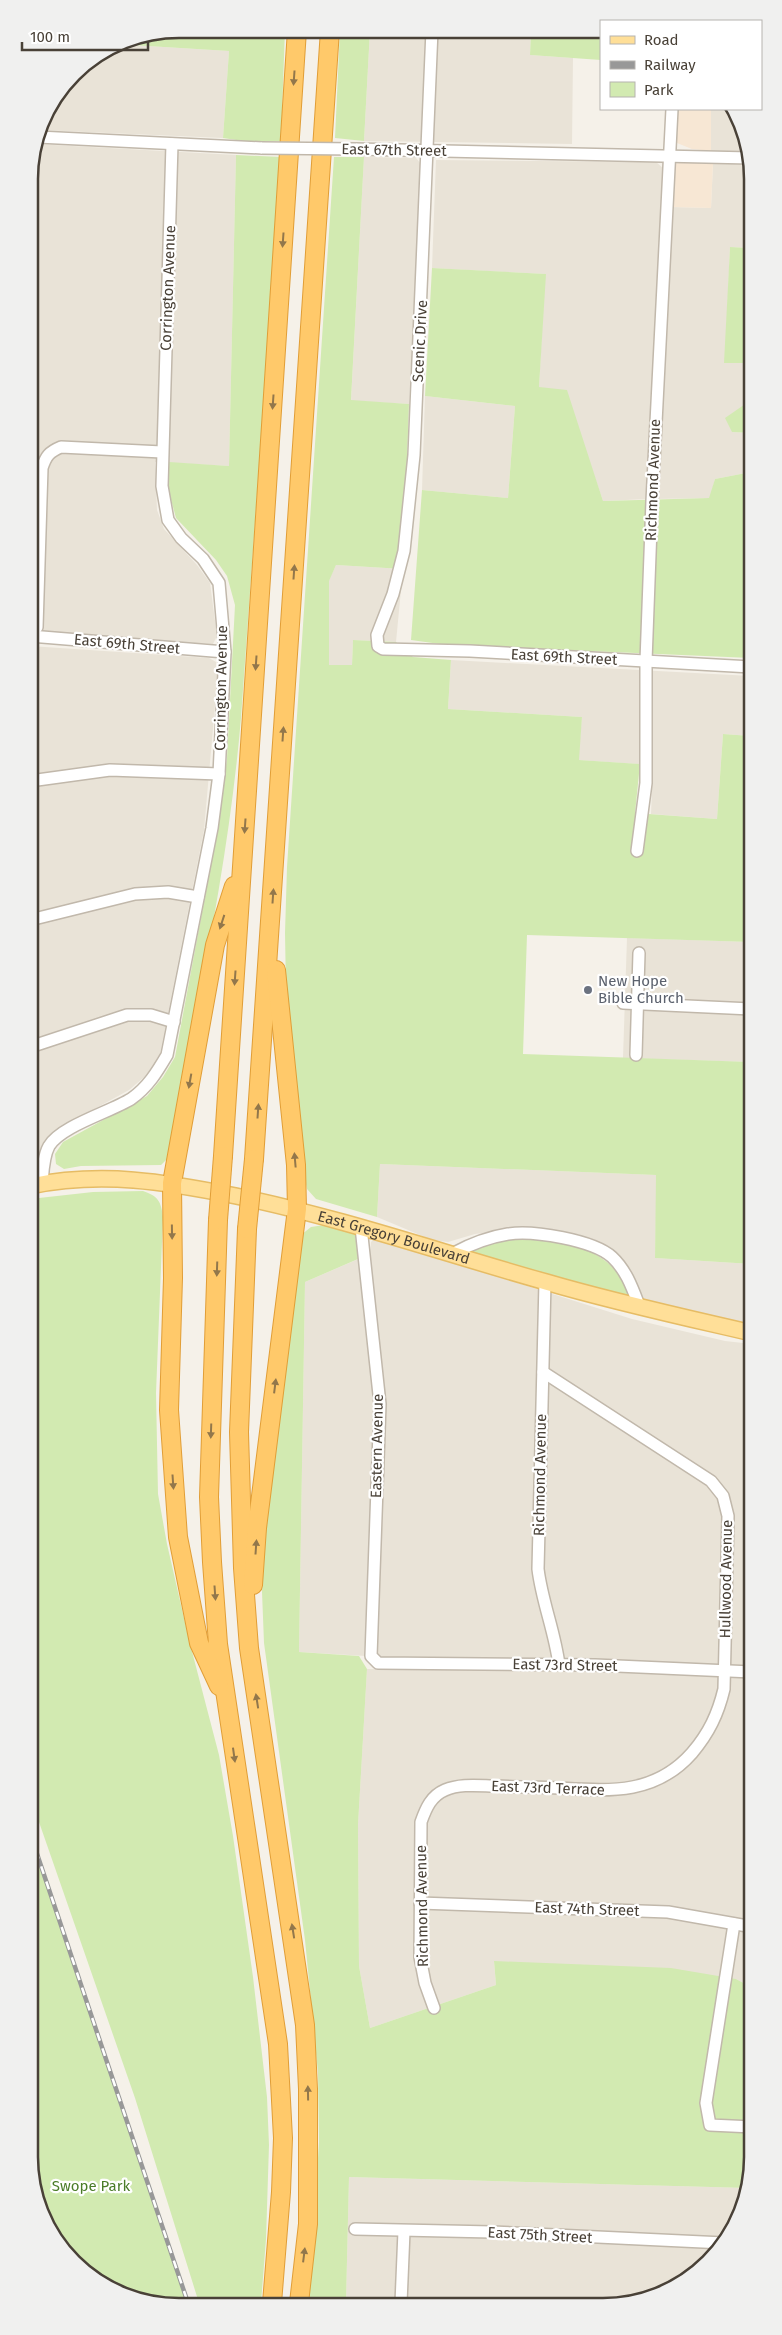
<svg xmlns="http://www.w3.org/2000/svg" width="782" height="2335" viewBox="0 0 782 2335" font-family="'Fira Sans',sans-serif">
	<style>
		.residential { fill: #e9e3d7 }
		.commercial { fill: #f7e7d4 }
		.green { fill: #d2eab1 }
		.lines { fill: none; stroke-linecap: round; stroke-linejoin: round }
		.minor-casing { stroke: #c1b8ab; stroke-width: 14 }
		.major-casing { stroke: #e6bc65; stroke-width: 18 }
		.highway-casing { stroke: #e19e37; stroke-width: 20 }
		.minor { stroke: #fff; stroke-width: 11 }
		.major { stroke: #ffdf98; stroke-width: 15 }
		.highway { stroke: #ffc96a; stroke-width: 18 }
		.rail-casing { stroke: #989898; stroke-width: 4.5 }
		.rail { stroke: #fff; stroke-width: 2.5; stroke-dasharray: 8; stroke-linecap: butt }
		.minor-bridge-casing { stroke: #c1b8ab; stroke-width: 14; stroke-linecap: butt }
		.highway-bridge-casing { stroke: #e19e37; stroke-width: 20; stroke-linecap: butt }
		.minor-bridge { stroke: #fff; stroke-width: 11 }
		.highway-bridge { stroke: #ffc96a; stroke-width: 18 }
		.oneway { fill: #92774b }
		.worship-dot { fill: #6b7280; stroke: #fff; stroke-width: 2 }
		.labels { text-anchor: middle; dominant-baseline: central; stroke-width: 4.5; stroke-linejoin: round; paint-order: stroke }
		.street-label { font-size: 15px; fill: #494137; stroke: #fff }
		.worship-label { font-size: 15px; fill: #5b616d; stroke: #fff; text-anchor: start }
		.park-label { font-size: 15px; fill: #4a7c28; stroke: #fff }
		.rim { fill: none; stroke: #494137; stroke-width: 2.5 }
	</style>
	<rect width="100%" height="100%" fill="#f5f1e9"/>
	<g class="residential">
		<path d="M370,30L531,31L530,55L573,58L572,144L364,141Z"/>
		<path d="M115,44L229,51L223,138L40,130L44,112L80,66Z"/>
		<path d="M711,109H735L750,153L711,151Z"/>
		<path d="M36,144L236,155L229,466L155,462L157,510L164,529L197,565L210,583L217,636L213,644L30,634L29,169Z"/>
		<path d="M364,157L416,158L421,164L409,404L351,401Z"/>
		<path d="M436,160L656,162L664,169L648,499L603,501L592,469L539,387L545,274L432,268Z"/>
		<path d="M713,163L750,165V248L730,247L725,363H751V400L746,402L732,432L751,433V472L715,479L710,498L655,499L671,207L711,208Z"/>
		<path d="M425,396L515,406L508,498L422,490Z"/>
		<path d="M336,565L403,569L396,642L353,640L352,665H329V580Z"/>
		<path d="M30,646L209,658L216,662L218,672L204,830L160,1054L149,1073L129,1090L58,1129L45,1140L36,1164L30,1170Z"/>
		<path d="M451,660L751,676V736L723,734L717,819L651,814L653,765L578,760L582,717L448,709Z"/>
		<path d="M627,938L751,942V1062L623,1058Z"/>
		<path d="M380,1164L657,1175L655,1258L752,1264V1325L644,1301L629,1270L609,1247L578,1234L511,1229L475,1234L448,1242L432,1240L377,1217Z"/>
		<path d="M375,1238L632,1319L725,1341L752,1344V1667L383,1657L299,1652L305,1282L370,1254L371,1242Z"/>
		<path d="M367,1669L597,1671L752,1678L753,1988L736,1979L494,1962L496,1985L370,2028L359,1966L358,1825Z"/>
		<path d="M349,2177L748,2188L742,2213L716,2255L678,2286L633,2303H346Z"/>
	</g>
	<g class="commercial">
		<path d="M674,109H711V151L692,149L677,143L675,139Z"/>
		<path d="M683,162L713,163L711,208L671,207L673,168L675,164Z"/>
	</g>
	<g class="green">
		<path d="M178,29H285L281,141H243L223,138L229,51L115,44L122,40Z"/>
		<path d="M340,30H370L364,141L335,138Z"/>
		<path d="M531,31H601V60L530,55Z"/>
		<path d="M236,155L281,157L241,718C229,860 198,1001 172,1141L167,1159L161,1165L81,1166L64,1169L56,1164L55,1154L63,1142L147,1096L163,1077L175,1057L220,816L227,758L235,605L227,576L216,560L176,518L169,492V462L229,466Z"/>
		<path d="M334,157H364L351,400L409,404L403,569L336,565L329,581V665H352L353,640L396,642L413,657L451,660L448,709L582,717L579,760L640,764L635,813L717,819L723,734L751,736V942L527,935L523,1054L751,1062L752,1264L655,1258L656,1175L380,1164L377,1217L316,1199L307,1189L304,1174L286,990L285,933L287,867Z"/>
		<path d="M730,247L750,248L751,363H724Z"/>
		<path d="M432,268L546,274L539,387L567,390L603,501L709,498L715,479L751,472V658L447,645L411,640L422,490L508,498L515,406L425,396Z"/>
		<path d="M751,400V433L732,432L725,418Z"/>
		<path d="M143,1191C158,1196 161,1201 163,1217L156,1393L158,1494L167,1544L189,1640L219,1755L233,1836L253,1977L267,2097L269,2145L266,2239L261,2303H199L135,2098L31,1799L30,1199L93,1192Z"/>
		<path d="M324,1225L355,1233L358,1259L305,1282L299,1652L359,1656L367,1669L358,1825L359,1966L370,2028L496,1985L494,1961L671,1968L736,1979L753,1988V2166L748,2188L349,2177L346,2303H309L319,2142L318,2073L305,1940L264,1643L262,1592L265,1510L301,1235L311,1227Z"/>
		<path d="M518,1238C564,1242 612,1245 630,1296L626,1299L472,1255L469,1251L499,1240Z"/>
		<path d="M31,1836L188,2303H150L112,2291L73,2262L49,2231L32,2186Z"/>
	</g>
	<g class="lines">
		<g class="minor-casing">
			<g id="minor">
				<path d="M432,30L414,455L404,551L393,594L377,635L378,646L383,649L470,651L751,667"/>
				<path d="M38,137L262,148"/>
				<path d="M356,149L750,158"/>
				<path d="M30,636L37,627L42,468C46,456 49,452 61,447L162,452"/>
				<path d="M30,636L225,652"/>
				<path d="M30,781L110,770L219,774"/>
				<path d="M637,851L646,783V661L652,501L672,109"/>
				<path d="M30,920L135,894L168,892L198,897"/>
				<path d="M623,1003L751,1009"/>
				<path d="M30,1047L127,1015H151L174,1022"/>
				<path d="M636,1055L639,953"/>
				<path d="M42,1184C43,1172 43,1157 49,1146C61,1126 110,1112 131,1099C148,1087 157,1072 167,1055L212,828L219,774L225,652L219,583L203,559L181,538L168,520L162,486L172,144"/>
				<path d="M361,1227L380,1404L371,1656L378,1663L595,1665L752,1672"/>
				<path d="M454,1253C471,1244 489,1237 508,1234C533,1230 593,1240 612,1257C627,1271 633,1290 640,1308"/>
				<path d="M545,1282L538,1569C542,1602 555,1632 559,1665"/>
				<path d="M420,1903L668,1912L753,1927"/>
				<path d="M734,1924L706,2103L710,2125L753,2127"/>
				<path d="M434,2008L425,1983L420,1957L421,1822C426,1808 431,1796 445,1790C461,1783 481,1786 498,1786C518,1787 539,1787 559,1788C610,1791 655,1795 692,1753C709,1733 718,1714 724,1689L728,1516L723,1496L711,1481L543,1372"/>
				<path d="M355,2229L492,2232L724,2243"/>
				<path d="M401,2303L404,2231"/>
			</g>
		</g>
		<g class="major-casing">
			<g id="major">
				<path id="s1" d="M30,1186C102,1171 166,1182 236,1196C342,1218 443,1253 546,1282C614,1302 683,1317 752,1333"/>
			</g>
		</g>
		<g class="highway-casing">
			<g id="highway">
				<path d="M223,1156L297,30"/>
				<path d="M254,1159L330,30"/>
				<path d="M218,1220L209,1497L212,1562L218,1644L278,2044L283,2138L281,2192L272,2303"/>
				<path d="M247,1229L239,1432L243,1568L249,1648L305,2025L308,2089V2224L299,2303"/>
				<path d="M253,1585L257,1528L297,1209L296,1165L276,970"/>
				<path d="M219,1686L199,1643L178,1537L169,1410L173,1278L172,1183L215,945L234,886"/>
			</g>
		</g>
		<use href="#minor" class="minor"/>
		<use href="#major" class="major"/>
		<use href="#highway" class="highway"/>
		<g class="rail-casing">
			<path id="rail" d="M31,1836L188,2303"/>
		</g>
		<use href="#rail" class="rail"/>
		<g class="minor-bridge-casing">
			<path id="minor-bridge" d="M262,148L356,149"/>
		</g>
		<g class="highway-bridge-casing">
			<g id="highway-bridge">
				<path d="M218,1220L223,1156"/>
				<path d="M247,1229L254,1159"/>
			</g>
		</g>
		<use href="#minor-bridge" class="minor-bridge"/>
		<use href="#highway-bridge" class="highway-bridge"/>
	</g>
	<defs><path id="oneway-solid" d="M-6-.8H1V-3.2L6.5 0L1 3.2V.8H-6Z" transform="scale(1.25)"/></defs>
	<g class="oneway">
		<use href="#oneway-solid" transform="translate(294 78) rotate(94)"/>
		<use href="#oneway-solid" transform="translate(283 240) rotate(94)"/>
		<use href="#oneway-solid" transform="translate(273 402) rotate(94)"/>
		<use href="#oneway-solid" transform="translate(294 572) rotate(-86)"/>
		<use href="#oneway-solid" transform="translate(256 663) rotate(94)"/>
		<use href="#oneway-solid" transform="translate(283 734) rotate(-86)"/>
		<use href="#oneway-solid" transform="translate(245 826) rotate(94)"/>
		<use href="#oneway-solid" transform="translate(273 896) rotate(-86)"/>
		<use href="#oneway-solid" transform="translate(222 922) rotate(108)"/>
		<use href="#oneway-solid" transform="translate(235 978) rotate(94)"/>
		<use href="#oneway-solid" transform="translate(190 1081) rotate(100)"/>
		<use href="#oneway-solid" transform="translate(258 1111) rotate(-86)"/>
		<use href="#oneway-solid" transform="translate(295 1160) rotate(-95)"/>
		<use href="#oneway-solid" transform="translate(172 1232) rotate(89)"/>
		<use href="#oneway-solid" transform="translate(217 1269) rotate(92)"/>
		<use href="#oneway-solid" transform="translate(275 1386) rotate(-83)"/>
		<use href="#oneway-solid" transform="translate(211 1431) rotate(92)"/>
		<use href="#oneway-solid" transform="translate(173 1482) rotate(86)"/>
		<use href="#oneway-solid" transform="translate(256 1547) rotate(-86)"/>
		<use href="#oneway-solid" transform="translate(215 1593) rotate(86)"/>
		<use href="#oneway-solid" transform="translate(257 1701) rotate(-99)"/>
		<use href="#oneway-solid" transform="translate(234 1755) rotate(82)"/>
		<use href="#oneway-solid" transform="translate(293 1931) rotate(-99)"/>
		<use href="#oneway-solid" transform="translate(308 2093) rotate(-91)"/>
		<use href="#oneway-solid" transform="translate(304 2255) rotate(-83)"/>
	</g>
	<circle class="worship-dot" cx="588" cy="990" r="5"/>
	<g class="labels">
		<g class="street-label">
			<text transform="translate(394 150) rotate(1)">East 67th Street</text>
			<text transform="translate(168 288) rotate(-88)">Corrington Avenue</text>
			<text transform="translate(420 341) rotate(-87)">Scenic Drive</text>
			<text transform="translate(653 480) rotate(-88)">Richmond Avenue</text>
			<text transform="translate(127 644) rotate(5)">East 69th Street</text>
			<text transform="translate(564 657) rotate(3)">East 69th Street</text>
			<text transform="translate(221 688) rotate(-89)">Corrington Avenue</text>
			<text stroke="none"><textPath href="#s1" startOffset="371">East Gregory Boulevard</textPath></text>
			<text transform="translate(377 1446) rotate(-89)">Eastern Avenue</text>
			<text transform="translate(540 1475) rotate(-89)">Richmond Avenue</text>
			<text transform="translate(726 1579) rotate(-89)">Hullwood Avenue</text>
			<text transform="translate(565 1665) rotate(1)">East 73rd Street</text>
			<text transform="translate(548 1788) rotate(2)">East 73rd Terrace</text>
			<text transform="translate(422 1906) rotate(-91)">Richmond Avenue</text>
			<text transform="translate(587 1909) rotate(2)">East 74th Street</text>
			<text transform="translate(540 2235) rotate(3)">East 75th Street</text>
		</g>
		<g class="worship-label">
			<text x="598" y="981">New Hope<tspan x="598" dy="17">Bible Church</tspan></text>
		</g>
		<g class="park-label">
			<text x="91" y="2186">Swope Park</text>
		</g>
	</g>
	<path d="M0 0H782V2335H0ZM179 38H603A141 141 0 0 1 744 179V2157A141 141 0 0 1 603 2298H179A141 141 0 0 1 38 2157V179A141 141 0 0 1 179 38Z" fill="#f0f0ef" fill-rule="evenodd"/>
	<path class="rim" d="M179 38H603A141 141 0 0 1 744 179V2157A141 141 0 0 1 603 2298H179A141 141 0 0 1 38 2157V179A141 141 0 0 1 179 38Z"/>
	<rect x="600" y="20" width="162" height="90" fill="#ffffff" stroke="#b6b3af"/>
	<rect x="610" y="36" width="25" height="8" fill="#ffdf98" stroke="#b6b3af"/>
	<text x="644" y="45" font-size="15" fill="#494137">Road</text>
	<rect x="610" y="61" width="25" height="8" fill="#989898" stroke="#b6b3af"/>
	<text x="644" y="70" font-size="15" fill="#494137">Railway</text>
	<rect x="610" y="82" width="25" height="15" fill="#d2eab1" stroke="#b6b3af"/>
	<text x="644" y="95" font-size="15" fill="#494137">Park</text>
	<path d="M22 42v8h126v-8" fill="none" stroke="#494137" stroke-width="2.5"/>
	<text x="30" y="42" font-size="15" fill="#494137" stroke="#ffffff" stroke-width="4" paint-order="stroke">100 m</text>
</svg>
